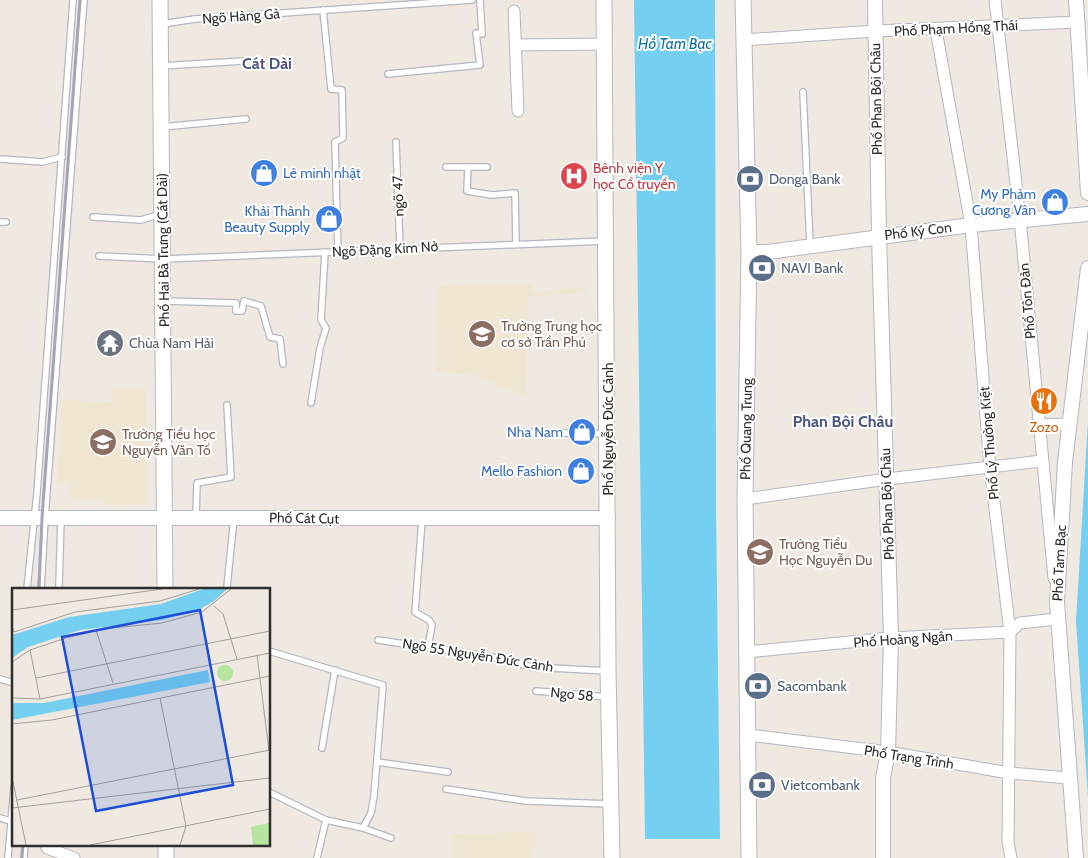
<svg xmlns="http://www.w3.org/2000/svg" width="1088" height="858" viewBox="0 0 1088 858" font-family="Cabin,sans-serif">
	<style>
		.education { fill: #f0e6d1 }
		.water { fill: #75cff0 }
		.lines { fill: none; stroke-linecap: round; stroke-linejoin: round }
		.service-casing { stroke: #b4b7c1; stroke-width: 8 }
		.minor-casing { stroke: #b4b7c1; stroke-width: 13 }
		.tertiary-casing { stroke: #b4b7c1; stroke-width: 16 }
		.secondary-casing { stroke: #b4b7c1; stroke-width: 17 }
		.service { stroke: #fff; stroke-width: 5.5 }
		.minor { stroke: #fff; stroke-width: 11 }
		.tertiary { stroke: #fff; stroke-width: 14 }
		.secondary { stroke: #fff; stroke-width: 15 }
		.rail { stroke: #a3a6b8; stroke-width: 3 }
		.labels { text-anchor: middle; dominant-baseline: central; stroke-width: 4; stroke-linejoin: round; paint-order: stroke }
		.street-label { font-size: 14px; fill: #2e2e2e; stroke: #fff }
		.health-label { font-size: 14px; fill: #be3a42; stroke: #fff; text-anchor: start }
		.shop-label { font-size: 14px; fill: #366cbe; stroke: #fff; text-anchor: end }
		.service-label { font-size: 14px; fill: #4e5e75; stroke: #fff; text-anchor: start }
		.education-label { font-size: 14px; fill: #785e54; stroke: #fff; text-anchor: start }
		.worship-label { font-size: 14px; fill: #5b616d; stroke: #fff; text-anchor: start }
		.food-label { font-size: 14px; fill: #c56008; stroke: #fff }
		.water-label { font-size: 15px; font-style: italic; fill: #0d6fa3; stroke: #fff }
		.quarter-label { font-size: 16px; font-weight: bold; fill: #4d5680; stroke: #fff }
		.inset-road { fill: none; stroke: #a29e99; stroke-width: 1 }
		.view { fill: #1d4ed8; fill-opacity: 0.15; stroke: #1d4ed8; stroke-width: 2.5 }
		.inset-edge { fill: none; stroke: #2e2e2e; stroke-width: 2.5 }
	</style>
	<rect width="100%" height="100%" fill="#efe9e1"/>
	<g class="education">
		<path d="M533,283V292L586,287V293L528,297L526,397L474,375L435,372L438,286Z"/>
		<path d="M145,387L148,503L106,506L104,500L70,498V484L57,483L61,400L112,402L113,389Z"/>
		<path d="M536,832L537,846L531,847V858H451V834Z"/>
	</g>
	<g class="water">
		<path d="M634,0H715L716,505L720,839H645Z"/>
		<path d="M1088,421V797L1076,621Z"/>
	</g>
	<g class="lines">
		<g class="service-casing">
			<g id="service">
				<path d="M323,10L331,89L342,90L343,138L335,142L338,252"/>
				<path d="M162,24L195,19L472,0"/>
				<path d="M161,66L243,61"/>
				<path d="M388,74L480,65L476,33L482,34L480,0"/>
				<path d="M803,92L810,245"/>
				<path d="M162,127L246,119"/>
				<path d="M396,142L400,249"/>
				<path d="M0,159L43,162L62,157"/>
				<path d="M446,167H487"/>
				<path d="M468,167L467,191L492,195L515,193L516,243"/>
				<path d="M93,217L141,220L161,214"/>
				<path d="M0,222H6"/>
				<path d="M99,256L164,259L604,241"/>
				<path d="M164,301L236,303V311H242L244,301L261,306L270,337L280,339L283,364"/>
				<path d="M311,403L320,348L326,328L321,320L325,252"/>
				<path d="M523,432L605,434"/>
				<path d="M196,517L197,483L231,477L227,405"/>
				<path d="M422,520L415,612L429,620L432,625L428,647"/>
				<path d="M59,586L61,518"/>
				<path d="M227,587L234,518"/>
				<path d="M27,589L37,493L73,0"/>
				<path d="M41,589L45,518L84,0"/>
				<path d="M378,640L492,657L532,667L608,671"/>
				<path d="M269,651L383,685L374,796L371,813L363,828"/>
				<path d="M0,679L14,683"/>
				<path d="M536,691L608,697"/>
				<path d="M322,748L335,670"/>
				<path d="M377,762L448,772"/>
				<path d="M446,789L526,801L611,804"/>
				<path d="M269,792L326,820L363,828L391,838"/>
				<path d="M0,818L14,822"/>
				<path d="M8,858L14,787"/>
				<path d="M24,858L25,844"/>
				<path d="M317,858L326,820"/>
			</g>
		</g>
		<g class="minor-casing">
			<g id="minor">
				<path d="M995,0L1020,219L1054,578"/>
				<path d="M514,11L518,111"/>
				<path d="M936,30L971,225L990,468L1010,632L1008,842L1011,858"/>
				<path d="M743,40L875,31L1079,22"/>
				<path d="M516,45L605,44"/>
				<path d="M1038,425L1070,424"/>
				<path d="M745,499L887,479L1041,461"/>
				<path d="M747,652L891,638L1010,632L1020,623L1056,619"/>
				<path d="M749,735L888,752L1009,773L1069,778"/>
				<path d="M47,848L74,858"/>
			</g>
		</g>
		<g class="tertiary-casing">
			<g id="tertiary">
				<path d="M875,0L879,236L891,638L888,752L883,778V858"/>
				<path d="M1076,0L1088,193"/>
				<path d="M749,252H768L971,225L1088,214"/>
				<path d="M0,518H608"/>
				<path d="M1076,858L1057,602L1065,462L1088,268"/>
			</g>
		</g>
		<g class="secondary-casing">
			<g id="secondary">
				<path d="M160,0L165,589"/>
				<path d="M604,0L608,671L612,858"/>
				<path d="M743,0L749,252L745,499L749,858"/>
				<path d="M166,844V858"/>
			</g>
		</g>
		<use href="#service" class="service"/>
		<use href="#minor" class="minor"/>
		<use href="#tertiary" class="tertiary"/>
		<use href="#secondary" class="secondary"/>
		<g class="rail">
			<path d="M39,589L42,518L80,0"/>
			<path d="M22,858L23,844"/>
		</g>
	</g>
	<defs>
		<g id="shop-disc" transform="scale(1.4375)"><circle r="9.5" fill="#3f7fe0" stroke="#fff"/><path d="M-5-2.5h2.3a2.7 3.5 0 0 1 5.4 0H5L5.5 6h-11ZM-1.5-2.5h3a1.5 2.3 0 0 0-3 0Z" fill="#fff"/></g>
		<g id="hospital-disc" transform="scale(1.4375)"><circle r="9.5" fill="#e0444e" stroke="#fff"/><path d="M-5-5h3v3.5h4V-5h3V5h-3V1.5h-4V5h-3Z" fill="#fff"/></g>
		<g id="bank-disc" transform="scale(1.4375)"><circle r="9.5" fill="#5c6f8a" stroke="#fff"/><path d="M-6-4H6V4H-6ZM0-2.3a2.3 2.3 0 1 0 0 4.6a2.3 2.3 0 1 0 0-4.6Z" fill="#fff"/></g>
		<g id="school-disc" transform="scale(1.4375)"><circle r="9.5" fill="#8d6e63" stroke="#fff"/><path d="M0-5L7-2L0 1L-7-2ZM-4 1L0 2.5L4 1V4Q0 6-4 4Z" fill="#fff"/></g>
		<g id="temple-disc" transform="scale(1.4375)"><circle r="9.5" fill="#6b7280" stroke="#fff"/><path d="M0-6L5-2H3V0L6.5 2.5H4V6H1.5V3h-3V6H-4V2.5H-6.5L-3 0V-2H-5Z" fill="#fff"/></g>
		<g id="restaurant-disc" transform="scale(1.4375)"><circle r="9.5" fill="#e8710a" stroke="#fff"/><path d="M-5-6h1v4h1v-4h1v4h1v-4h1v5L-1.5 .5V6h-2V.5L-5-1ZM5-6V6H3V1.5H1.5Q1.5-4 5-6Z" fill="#fff"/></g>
	</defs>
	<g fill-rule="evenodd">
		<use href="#shop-disc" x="264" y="173"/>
		<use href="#hospital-disc" x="574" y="176"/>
		<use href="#bank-disc" x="750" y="179"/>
		<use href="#shop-disc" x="1055" y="202"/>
		<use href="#shop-disc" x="329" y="219"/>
		<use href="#bank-disc" x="762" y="268"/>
		<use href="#school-disc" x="482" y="334"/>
		<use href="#temple-disc" x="110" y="343"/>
		<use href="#restaurant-disc" x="1044" y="401"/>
		<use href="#shop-disc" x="582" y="432"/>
		<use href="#school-disc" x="103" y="442"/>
		<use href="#shop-disc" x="581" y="471"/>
		<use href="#school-disc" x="760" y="552"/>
		<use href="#bank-disc" x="758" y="686"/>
		<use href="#bank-disc" x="762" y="785"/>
	</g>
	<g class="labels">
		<g class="street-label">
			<text transform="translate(241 16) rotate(-4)">Ngõ Hàng Gà</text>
			<text transform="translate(956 28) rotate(-3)">Phố Phạm Hồng Thái</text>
			<text transform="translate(876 99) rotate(-91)">Phố Phan Bội Châu</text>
			<text transform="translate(398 196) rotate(-92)">ngõ 47</text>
			<text transform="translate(918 231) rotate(-7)">Phố Ký Con</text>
			<text transform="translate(385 249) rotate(-3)">Ngõ Đặng Kim Nở</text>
			<text transform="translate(163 250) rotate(-91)">Phố Hai Bà Trưng (Cát Dài)</text>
			<text transform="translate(1027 301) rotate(-95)">Phố Tôn Đản</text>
			<text transform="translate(608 429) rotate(-90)">Phố Nguyễn Đức Cảnh</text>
			<text transform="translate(746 429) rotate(-89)">Phố Quang Trung</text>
			<text transform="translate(989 443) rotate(-95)">Phố Lý Thường Kiệt</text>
			<text transform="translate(887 504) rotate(-92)">Phố Phan Bội Châu</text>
			<text transform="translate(304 518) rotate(1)">Phố Cát Cụt</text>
			<text transform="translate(1059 563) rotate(-87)">Phố Tam Bạc</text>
			<text transform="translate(903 639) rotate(-4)">Phố Hoàng Ngân</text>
			<text transform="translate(478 655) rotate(9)">Ngõ 55 Nguyễn Đức Cảnh</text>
			<text transform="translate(572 694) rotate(5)">Ngo 58</text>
			<text transform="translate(909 757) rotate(9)">Phố Trạng Trình</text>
		</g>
		<g class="health-label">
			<text x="593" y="168">Bênh viện Y<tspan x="593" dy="16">học Cổ truyền</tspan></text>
		</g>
		<g class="shop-label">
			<text x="283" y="173" text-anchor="start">Lê minh nhật</text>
			<text x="1036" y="194">My Phảm<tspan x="1036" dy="16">Cương Vân</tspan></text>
			<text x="310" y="211">Khải Thành<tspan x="310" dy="16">Beauty Supply</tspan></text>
			<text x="563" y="432">Nha Nam</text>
			<text x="562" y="471">Mello Fashion</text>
		</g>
		<g class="service-label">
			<text x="769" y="179">Donga Bank</text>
			<text x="781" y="268">NAVI Bank</text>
			<text x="777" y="686">Sacombank</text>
			<text x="781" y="785">Vietcombank</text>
		</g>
		<g class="education-label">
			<text x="501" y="326">Trường Trung học<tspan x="501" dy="16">cơ sở Trần Phú</tspan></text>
			<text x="122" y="434">Trường Tiểu học<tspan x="122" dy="16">Nguyễn Văn Tố</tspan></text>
			<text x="779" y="544">Trường Tiểu<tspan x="779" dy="16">Học Nguyễn Du</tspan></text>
		</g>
		<g class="worship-label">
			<text x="129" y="343">Chùa Nam Hải</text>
		</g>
		<g class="food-label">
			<text x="1044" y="427">Zozo</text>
		</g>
		<g class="water-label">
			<text x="675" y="44">Hồ Tam Bạc</text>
		</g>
		<g class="quarter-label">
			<text x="267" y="63">Cát Dài</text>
			<text x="843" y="421">Phan Bội Châu</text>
		</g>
	</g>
	<g transform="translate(12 588)">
		<rect width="258" height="258" fill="#efe9e1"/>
		<path d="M205 85a8 8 0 1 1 16 0a8 8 0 1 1-16 0ZM257,235V257H241L239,239Z" fill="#b6e59e"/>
		<path d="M191,1H215L202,13L186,22L150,32L68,42L16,59L0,70V47L57,29L149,16ZM196,82L198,94L0,132V115H32Z" fill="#75cff0"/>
		<path class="inset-road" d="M202,18L211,26L225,71M0,22L150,1M0,39L2,44L63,24L148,13L187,1M84,42L101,95M18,62L28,111M245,67L257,163M0,74L18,62L54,50L91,41L150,35L190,24L219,1M24,90L258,43M0,110L28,111L258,65M148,110L174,238L168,257M0,136L40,132L258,88M0,189L14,257M5,212L258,162M0,220L258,190M78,257L258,221"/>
		<path class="view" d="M188,22L221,197L84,223L50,49Z"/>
		<rect width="258" height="258" class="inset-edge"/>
	</g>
</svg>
